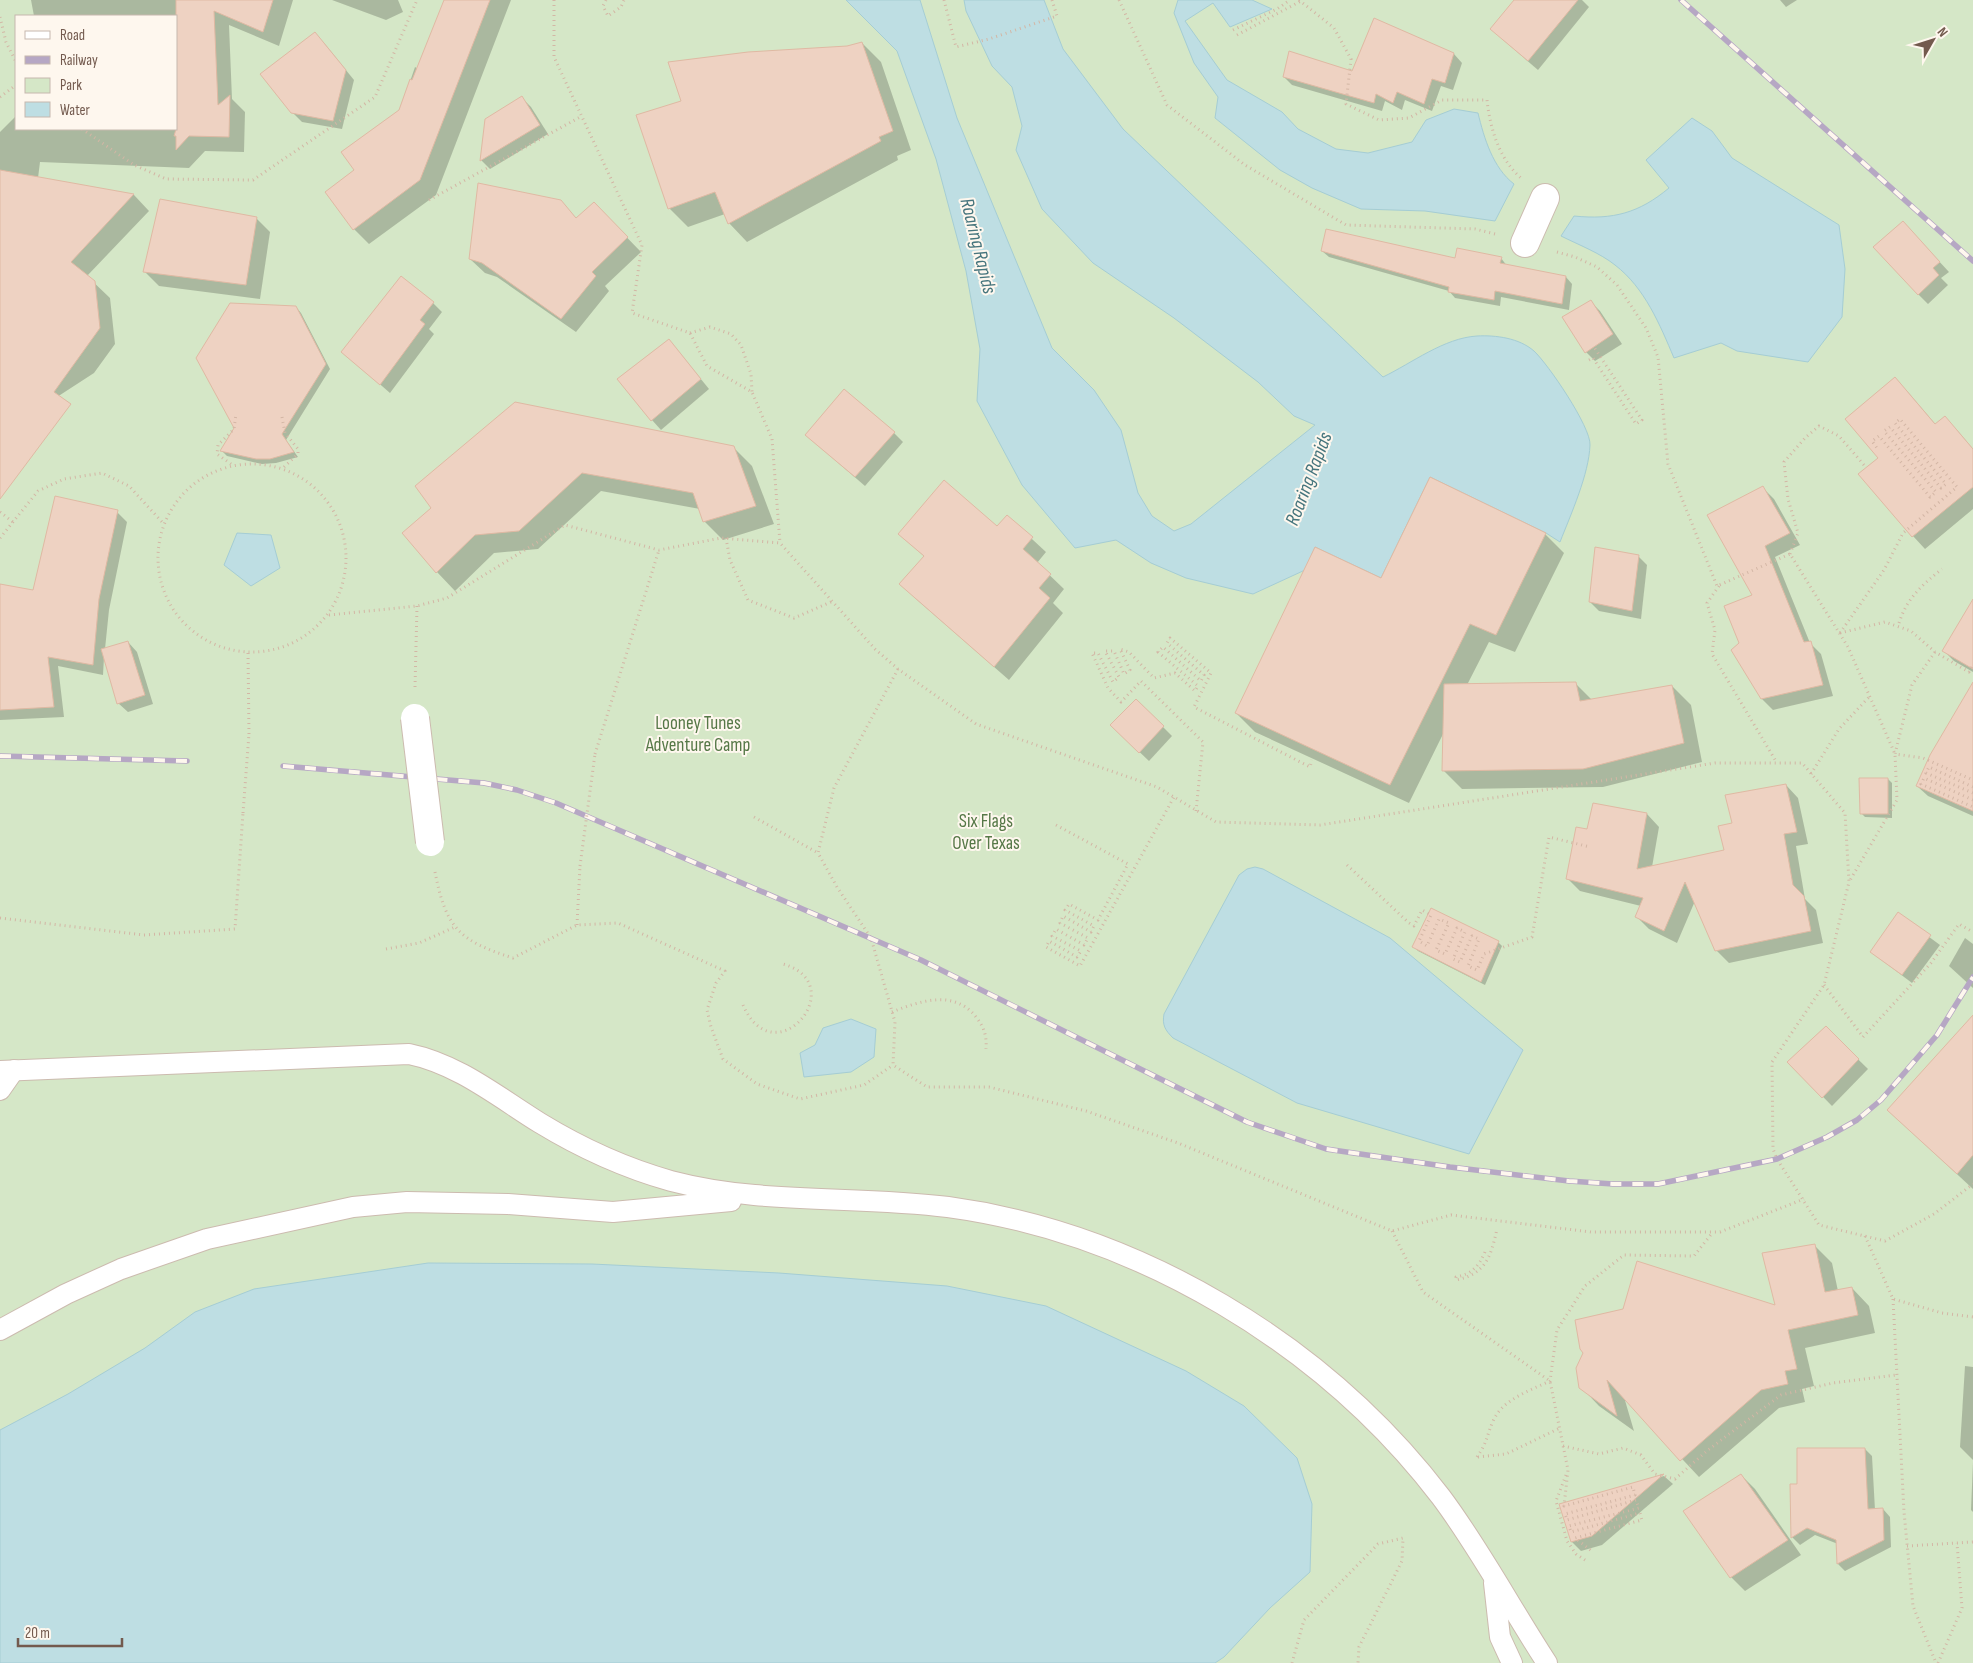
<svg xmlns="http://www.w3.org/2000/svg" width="1973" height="1663" viewBox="0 0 1973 1663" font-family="'Sofia Sans Condensed',sans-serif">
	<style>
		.green { fill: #d5e7c7; fill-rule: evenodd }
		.water { fill: #bedee3; stroke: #a5cdd4 }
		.shadow { fill: #0003 }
		.building { fill: #eed2c2; stroke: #dfb9a3 }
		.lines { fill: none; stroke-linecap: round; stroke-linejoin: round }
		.lane-casing { stroke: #ccbbaf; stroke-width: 22 }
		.street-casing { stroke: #ccbbaf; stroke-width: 30 }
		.path { stroke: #d3b6a5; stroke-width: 3; stroke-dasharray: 1 4; stroke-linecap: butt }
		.lane { stroke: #fff; stroke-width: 20 }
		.street { stroke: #fff; stroke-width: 28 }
		.rail-casing { stroke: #b6a7c4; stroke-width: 5.5 }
		.rail { stroke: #fef7ee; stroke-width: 4; stroke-dasharray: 11; stroke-linecap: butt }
		.street-bridge-casing { stroke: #ccbbaf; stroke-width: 30; stroke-linecap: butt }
		.path-bridge { stroke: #d3b6a5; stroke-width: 3; stroke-dasharray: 1 4; stroke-linecap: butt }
		.street-bridge { stroke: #fff; stroke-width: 28 }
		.labels { text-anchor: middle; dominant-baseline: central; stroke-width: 4; stroke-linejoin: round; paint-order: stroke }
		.park-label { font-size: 19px; fill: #567847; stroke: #fef7ee }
		.water-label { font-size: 20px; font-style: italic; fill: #46757d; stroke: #fef7ee }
	</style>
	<rect width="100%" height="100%" fill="#fbf3e8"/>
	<path class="green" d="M0,0H1973V1663H0ZM16,16H176V129H16Z"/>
	<g class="water">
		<path d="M846,0H920L957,118L1052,348L1094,390L1121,430L1138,493L1152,516L1174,531L1191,524L1315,425L1294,416L1258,382L1174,318L1093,263L1042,209L1016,150L1022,126L1012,87L992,66L966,11L964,0H1044L1063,49L1123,129L1383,377C1412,363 1444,338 1477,336C1496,335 1519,338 1534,351C1548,364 1591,427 1590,445C1589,474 1571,514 1560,542L1546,533L1430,477L1381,578L1315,547L1305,570L1253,594L1186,578L1151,563L1116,540L1075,548L1022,485L977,401L980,349L966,271L936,159L897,51Z"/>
		<path d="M1178,0H1252L1272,9L1230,27L1213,3L1185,21L1227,80L1282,112L1298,129L1336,149L1368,153L1412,142L1426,120L1454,109L1478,113C1484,138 1493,168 1514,184L1495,221L1425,211L1361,209L1312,188L1280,170L1215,118L1218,97L1194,63L1174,13Z"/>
		<path d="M1692,118L1712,131L1732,158L1839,225L1845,269L1842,317L1808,362L1737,351L1721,343L1674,358C1660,325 1645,288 1615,265C1600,253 1579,245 1561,236L1574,216C1613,220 1639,213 1669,188L1646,160Z"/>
		<path d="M237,533L271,535L280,568L251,586L224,565Z"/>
		<path d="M1255,867L1263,869L1390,938L1523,1050L1469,1154L1297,1103L1173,1038C1165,1030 1162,1025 1164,1014L1239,875L1247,869Z"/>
		<path d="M851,1019L876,1029L874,1057L851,1072L804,1077L800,1053L815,1045L823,1028Z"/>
		<path d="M428,1263L592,1264L779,1273L947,1286L1046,1306L1186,1371L1244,1406L1297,1458L1312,1504L1310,1572L1270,1608L1224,1657L1215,1663H0V1430L68,1394L145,1348L195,1312L254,1289Z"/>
	</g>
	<g class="shadow">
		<path d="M31,0H293L279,46L229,25L232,99L245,112L244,152L205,151L189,168L40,162L38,178L134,195L149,211L87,276L110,298L115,344L94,373L0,434V132L16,116V129H176V16H34Z"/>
		<path d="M332,0H398L403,12L386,20Z"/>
		<path d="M445,0H511L436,195L369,244L354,229L356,171L400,111L415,67L418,69Z"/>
		<path d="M1516,0H1582L1589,7L1538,70L1501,38Z"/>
		<path d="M1780,0H1797L1786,7Z"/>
		<path d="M1375,20L1454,54L1462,63L1453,90L1441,86L1432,111L1405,100L1402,110L1385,101L1382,111L1292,85L1284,77L1353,72Z"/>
		<path d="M324,43L354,80L342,129L302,122L292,112Z"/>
		<path d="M862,43L881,62L911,150L897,156L898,160L747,242L729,223L725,214L688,227L669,208L847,47Z"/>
		<path d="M522,98L531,107L548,134L490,169L481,160L486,120Z"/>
		<path d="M560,201L577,219L608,218L641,252L605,286L609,291L576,332L497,277L485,273L470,259Z"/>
		<path d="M256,218L270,232L260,299L159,286L145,272Z"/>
		<path d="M1912,232L1949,272L1941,278L1948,285L1928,304L1918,294Z"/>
		<path d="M1322,251L1456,259L1501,258L1507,266L1566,277L1572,284L1569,310L1501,297L1500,306L1455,298L1449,291L1329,257Z"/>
		<path d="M1590,301L1600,311L1622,344L1595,361L1586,352Z"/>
		<path d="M433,303L442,312L429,329L434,334L390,393L343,352Z"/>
		<path d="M296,307L301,313L330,369L286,440L298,457L276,463L262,464L227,456L222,451L236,428Z"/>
		<path d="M669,340L709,389L661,430L652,420Z"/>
		<path d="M1907,391L1936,425L1957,430L1973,449V509L1925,549L1913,536L1879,459Z"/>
		<path d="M894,433L903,442L865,486L806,435Z"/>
		<path d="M733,447L752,466L774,524L723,540L704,521L700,509L601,491L538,549L494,553L455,591L437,572L433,508L417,486Z"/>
		<path d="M1763,488L1774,499L1800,545L1775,557L1810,643L1821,654L1833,696L1773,710L1762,699L1741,644L1753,596Z"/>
		<path d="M117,512L127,522L109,610L105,649L128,642L137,652L153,704L128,712L118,703L104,657L103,675L58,666L64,717L0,720V608L34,591Z"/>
		<path d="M1008,517L1046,552L1037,563L1064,589L1053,603L1063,613L1009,680L915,598L925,557L899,534L997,528Z"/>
		<path d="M1545,534L1564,553L1515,652L1489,642L1467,685L1576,684L1592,700L1672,686L1691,705L1702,762L1603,787L1462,789L1444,771V732L1409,803L1255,732L1236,713L1381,580Z"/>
		<path d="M1638,556L1647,565L1641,619L1599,611L1590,602Z"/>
		<path d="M1973,602V672L1954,661L1943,650Z"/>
		<path d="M1973,685V816L1928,796L1917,786Z"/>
		<path d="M1136,700L1172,736L1149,761L1111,725Z"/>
		<path d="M1888,779L1892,783V818L1865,817L1861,813Z"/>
		<path d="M1786,785L1798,798L1808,844L1796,846L1805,899L1816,910L1823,943L1729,963L1716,950L1695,901L1677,943L1649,929L1637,917L1641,906L1580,891L1567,878L1588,830L1647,814L1659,827L1652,867L1725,851L1733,824Z"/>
		<path d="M1898,914L1940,945L1912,983L1871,952Z"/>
		<path d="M1965,938L1973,944V988L1949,966Z"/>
		<path d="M1498,942L1502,946L1485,985L1418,951L1414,947Z"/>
		<path d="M1973,1017V1189L1888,1110Z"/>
		<path d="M1826,1028L1868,1069L1832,1106L1789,1062Z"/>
		<path d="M1814,1245L1832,1263L1838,1291L1852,1288L1869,1306L1875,1333L1805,1348L1814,1386L1802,1389L1805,1402L1779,1408L1699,1477L1624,1397L1634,1431L1599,1406L1581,1387L1777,1307Z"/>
		<path d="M1965,1366L1973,1367V1460L1960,1447Z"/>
		<path d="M1865,1449L1872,1456L1875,1510L1883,1509L1890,1517L1891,1547L1845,1571L1838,1564V1544L1815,1535L1800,1545L1792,1537L1791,1486H1799Z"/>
		<path d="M1973,1462V1512L1971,1510Z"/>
		<path d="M1741,1475L1755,1489L1801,1555L1745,1591L1731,1577Z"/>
		<path d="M1664,1476L1673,1484L1602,1545L1581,1551L1572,1542L1561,1505Z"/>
	</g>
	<g class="building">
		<path d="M176,0H273L263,32L214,11L218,105L230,95L229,137L189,136L176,150V136H174L176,129Z"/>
		<path d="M444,0H490L420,180L353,230L325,192L354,170L341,152L399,110L410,79L412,80Z"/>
		<path d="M1514,0H1578L1528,61L1490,29Z"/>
		<path d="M1374,18L1454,53L1445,83L1432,79L1424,104L1397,92L1393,103L1376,94L1374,103L1283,77L1289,51L1352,71Z"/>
		<path d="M315,32L346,70L333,121L291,113L260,74Z"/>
		<path d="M862,42L893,131L879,137L881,141L728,224L715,192L668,209L636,115L681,101L668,62L748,52L847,46Z"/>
		<path d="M522,96L540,125L480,161L485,119Z"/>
		<path d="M0,170L134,194L71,262L95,281L100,328L54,392L71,404L0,499Z"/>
		<path d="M478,183L561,200L576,218L594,202L628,237L592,272L596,276L561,319L482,263L469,259Z"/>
		<path d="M160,199L257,217L246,285L143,272Z"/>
		<path d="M1903,221L1940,262L1933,268L1939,275L1918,295L1873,247Z"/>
		<path d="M1326,229L1455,258L1457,248L1502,257L1500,263L1566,276L1562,304L1495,291L1494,300L1448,292L1449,287L1321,251Z"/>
		<path d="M401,276L434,302L420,320L425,324L380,385L341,352Z"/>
		<path d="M1591,300L1613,334L1585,353L1562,317Z"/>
		<path d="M230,303L296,306L326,364L282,434L294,452L270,459H256L220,451L234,428L196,358Z"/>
		<path d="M669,339L701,379L651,421L617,379Z"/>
		<path d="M1895,377L1935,424L1945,416L1973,449V487L1912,537L1858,474L1878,458L1845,419Z"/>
		<path d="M844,389L895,432L855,477L805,435Z"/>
		<path d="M515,402L734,446L756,506L703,522L693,493L582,473L519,531L475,535L436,573L402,533L431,508L415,486Z"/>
		<path d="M1430,477L1546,533L1496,635L1470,624L1390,785L1235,713L1315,547L1381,578Z"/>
		<path d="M944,480L997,526L1007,515L1033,537L1023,549L1051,574L1039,588L1050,598L994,667L899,584L924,556L898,534Z"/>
		<path d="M1763,486L1790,533L1765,546L1804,642L1811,641L1823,685L1761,699L1731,650L1739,643L1724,606L1752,595L1707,515Z"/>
		<path d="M55,496L118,510L99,599L93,665L48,657L54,707L0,710V584L33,590Z"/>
		<path d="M1595,547L1639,555L1632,611L1589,602Z"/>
		<path d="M1973,599V669L1942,651Z"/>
		<path d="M128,641L145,695L117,704L101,649Z"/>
		<path d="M1576,682L1580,701L1672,685L1684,743L1583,769L1442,771L1444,684Z"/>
		<path d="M1973,682V811L1916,786L1930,755Z"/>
		<path d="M1136,699L1164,726L1139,753L1110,725Z"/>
		<path d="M1859,778H1888V814H1860Z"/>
		<path d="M1786,784L1797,832L1784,834L1793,885L1804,896L1811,931L1715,951L1685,882L1664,931L1635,917L1643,898L1566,879L1576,827L1587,829L1593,803L1647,813L1637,869L1724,850L1718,826L1732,823L1725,795Z"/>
		<path d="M1431,908L1499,941L1481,982L1412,947Z"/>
		<path d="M1898,912L1931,935L1902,975L1870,952Z"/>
		<path d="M1973,1015V1155L1957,1174L1887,1110Z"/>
		<path d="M1826,1026L1859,1059L1822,1098L1787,1062Z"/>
		<path d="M1815,1244L1825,1292L1852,1287L1858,1315L1788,1330L1797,1369L1785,1371L1788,1384L1761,1390L1680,1461L1607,1380L1617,1416L1579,1388L1576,1368L1583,1353L1580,1349L1575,1320L1623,1309L1637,1261L1775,1305L1762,1253Z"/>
		<path d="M1797,1448H1865L1868,1509L1883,1508L1884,1540L1837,1564L1836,1540L1807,1528L1791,1538L1790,1484H1797Z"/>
		<path d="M1664,1474L1592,1536L1571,1542L1559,1504Z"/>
		<path d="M1741,1474L1788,1540L1730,1578L1683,1511Z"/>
	</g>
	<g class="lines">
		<g class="lane-casing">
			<g id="lane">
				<path d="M0,1071L409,1054C458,1064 498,1097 540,1123C581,1148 625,1168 671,1181C762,1205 855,1195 948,1207C1139,1233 1324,1344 1441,1497C1480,1549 1511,1608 1547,1663"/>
				<path d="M0,1090L14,1070"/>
				<path d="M0,1330L66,1294L121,1269L207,1239L353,1207L407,1202L508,1204L613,1212L731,1201"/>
				<path d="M1494,1583L1500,1637L1512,1663"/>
			</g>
		</g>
		<g class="street-casing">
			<path id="street" d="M1525,243L1545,198"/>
		</g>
		<g class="path">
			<path d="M554,0V57L642,245L632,313L690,333L707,366L752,392L772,439L780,543"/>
			<path d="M606,0L603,6L608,16L621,7L624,0"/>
			<path d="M944,0L956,47L989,39L1057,16L1052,0"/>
			<path d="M1119,0L1167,105L1245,165L1346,225L1475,229L1495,234"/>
			<path d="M1299,0L1334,28L1351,59L1346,104L1379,120L1409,118L1442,100H1487C1490,128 1499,159 1521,178"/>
			<path d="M0,17L6,42L16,62"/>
			<path d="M1233,30L1277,9L1290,0"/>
			<path d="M1237,35L1301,1"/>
			<path d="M0,97L16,85"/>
			<path d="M82,129L134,165L166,179L253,180L375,97L417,0"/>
			<path d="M429,200L582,116"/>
			<path d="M1557,252L1575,257L1597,267L1617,285L1646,328L1658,357L1668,464L1717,586L1790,554L1848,647L1895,754L1897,800L1849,882"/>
			<path d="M690,333L710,327L731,334L741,345L751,374L752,392"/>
			<path d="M1589,360L1593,358L1636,424L1642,420L1594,347"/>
			<path d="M282,417L285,433L298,449V454L284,467"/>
			<circle cx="252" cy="558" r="94"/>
			<path d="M231,464L217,454L218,445L234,429L236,414"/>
			<path d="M0,512L13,522"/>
			<path d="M0,538L38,491L64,479L102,473L129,486L163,523"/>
			<path d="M726,538L730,560L748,600L794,618L833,601"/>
			<path d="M1790,554L1798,533L1788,499L1784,462L1806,437L1819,426L1839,436L1864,465"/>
			<path d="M1719,586L1707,603L1715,630L1712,654L1777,763"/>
			<path d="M329,615L417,606L447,598L565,525L659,550L721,538L780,543L875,649L898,669L976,724L1157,787L1216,822L1320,825L1715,763H1802L1845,813L1849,882L1824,985L1772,1062L1773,1149L1777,1159L1819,1225L1885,1241L1934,1214L1973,1184"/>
			<path d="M1899,623C1907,598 1922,585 1942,569"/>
			<path d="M1840,633L1884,570L1903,533L1957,487L1900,419L1895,423L1946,484L1941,488L1890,427L1884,431L1936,492L1930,497L1879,436L1872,441L1877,448"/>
			<path d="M1840,633L1885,622L1911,631L1935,652L1969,672L1973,665"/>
			<path d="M1935,652L1912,685L1895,754L1923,758L1973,780"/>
			<path d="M248,653L249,734"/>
			<path d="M898,669L834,788L818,853L837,887L871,938L895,1022L893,1065L927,1087H989L1086,1111L1178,1143L1392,1231L1451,1215L1591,1232H1720L1804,1199"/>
			<path d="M415,687L417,606"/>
			<path d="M595,754L659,550"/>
			<path d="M1811,774L1839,729L1870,696"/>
			<path d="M1973,787L1929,767L1926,773L1973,793"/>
			<path d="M1973,800L1924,778L1921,784L1973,807"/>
			<path d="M1196,811L1203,742L1141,681L1121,702L1108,688L1092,653H1098L1113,682L1119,677L1105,651H1114L1124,674L1130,670L1120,649L1129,652L1154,678L1175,673L1195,691L1198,686L1158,652L1163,647L1201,681L1204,675L1167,643L1170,638L1211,673L1194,707L1310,767L1312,760"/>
			<path d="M754,817L818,853"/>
			<path d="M1056,825L1128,864L1098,920L1069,904L1065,910L1094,926L1091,932L1063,916L1060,923L1088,938L1084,945L1056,929L1052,936L1081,951L1077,957L1049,941L1046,947L1080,966L1174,797"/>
			<path d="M1347,865L1409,923L1414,926L1422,910L1431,915L1419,941L1427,946L1439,919L1449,923L1436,950L1445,954L1457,928L1465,932L1453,959L1460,962L1472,936L1479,939L1468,966L1477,970L1484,954L1532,937L1549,837L1590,847"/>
			<path d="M435,872C446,929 460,941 513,958L577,925L618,923L725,971L716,983L707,1010L711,1027L723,1059L757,1084L800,1099L864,1085L893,1065"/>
			<path d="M0,918L144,935L235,929L243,813"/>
			<path d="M577,925L580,866"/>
			<path d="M386,949L419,943L455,927"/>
			<path d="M1824,985L1863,1037L1931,963L1959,924L1973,932"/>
			<path d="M743,1005C775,1078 853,984 783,964"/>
			<path d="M892,1012C920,1001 954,989 976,1017C984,1027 987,1036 986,1049"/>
			<path d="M1392,1231L1423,1292L1550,1381L1568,1470L1564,1506L1633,1487L1635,1495L1565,1514L1567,1520L1636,1500L1639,1508L1569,1526L1571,1532L1640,1513L1642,1520L1575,1538L1593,1552"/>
			<path d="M1865,1236L1893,1299L1942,1313L1973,1317"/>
			<path d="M1485,1252C1479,1266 1472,1274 1456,1277V1280C1486,1274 1491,1256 1497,1229"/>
			<path d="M1893,1299L1904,1512L1913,1606L1936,1663"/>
			<path d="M1563,1446L1599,1454L1623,1448L1641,1455L1655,1474L1675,1479L1708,1450L1781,1395L1833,1383L1896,1375"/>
			<path d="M1477,1457C1487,1443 1487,1435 1493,1421C1503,1399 1529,1391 1550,1381L1557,1330L1585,1286L1624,1255L1694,1256L1713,1232"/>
			<path d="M1478,1457L1506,1454L1560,1428"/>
			<path d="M1566,1475L1556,1501L1567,1541L1576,1554L1588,1562"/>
			<path d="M1907,1546L1973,1542"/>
			<path d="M1292,1663L1304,1620L1378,1544L1403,1538L1402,1561L1359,1647L1358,1663"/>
			<path d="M1938,1663L1962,1608L1957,1543"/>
		</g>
		<use href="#lane" class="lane"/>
		<use href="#street" class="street"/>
		<g class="rail-casing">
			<g id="rail">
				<path d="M1681,0L1973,261"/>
				<path d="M0,756L187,761"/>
				<path d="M283,766L484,783L517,790L556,803L921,960L1247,1122L1326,1149L1450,1167L1569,1181L1613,1184H1658L1777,1159L1827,1137L1857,1120L1881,1100L1937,1035L1973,977"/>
			</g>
		</g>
		<use href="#rail" class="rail"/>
		<g class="street-bridge-casing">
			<path id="street-bridge" d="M415,718L430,842"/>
		</g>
		<g class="path-bridge">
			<path d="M243,813L249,734"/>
			<path d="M580,866L595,754"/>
		</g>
		<use href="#street-bridge" class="street-bridge"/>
	</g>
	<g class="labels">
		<g class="park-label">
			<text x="698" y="723">Looney Tunes<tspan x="698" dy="22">Adventure Camp</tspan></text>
			<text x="986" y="821">Six Flags<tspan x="986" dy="22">Over Texas</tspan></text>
		</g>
		<g class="water-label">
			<text transform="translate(978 246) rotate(76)">Roaring Rapids</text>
			<text transform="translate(1309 479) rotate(-69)">Roaring Rapids</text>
		</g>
	</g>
	<rect x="15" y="15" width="162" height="115" fill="#fef7ee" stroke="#c6b8ae"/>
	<rect x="25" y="31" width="25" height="8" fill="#ffffff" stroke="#c6b8ae"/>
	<text x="60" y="40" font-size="15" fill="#735a4e">Road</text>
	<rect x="25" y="56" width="25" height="8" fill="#b6a7c4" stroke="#c6b8ae"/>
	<text x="60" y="65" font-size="15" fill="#735a4e">Railway</text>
	<rect x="25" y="78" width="25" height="15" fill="#d5e7c7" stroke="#c6b8ae"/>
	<text x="60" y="90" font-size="15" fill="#735a4e">Park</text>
	<rect x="25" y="102" width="25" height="15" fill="#bedee3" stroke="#c6b8ae"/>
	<text x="60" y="115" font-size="15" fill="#735a4e">Water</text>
	<g transform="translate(1933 40) rotate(51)" stroke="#fef7ee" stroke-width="4" paint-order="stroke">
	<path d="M0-4L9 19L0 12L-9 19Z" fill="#735a4e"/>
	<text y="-8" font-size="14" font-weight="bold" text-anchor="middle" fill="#735a4e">N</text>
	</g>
	<path d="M18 1638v8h104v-8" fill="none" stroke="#735a4e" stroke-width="2.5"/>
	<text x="25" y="1638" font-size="15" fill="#735a4e" stroke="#fef7ee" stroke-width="4" paint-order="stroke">20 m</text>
</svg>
